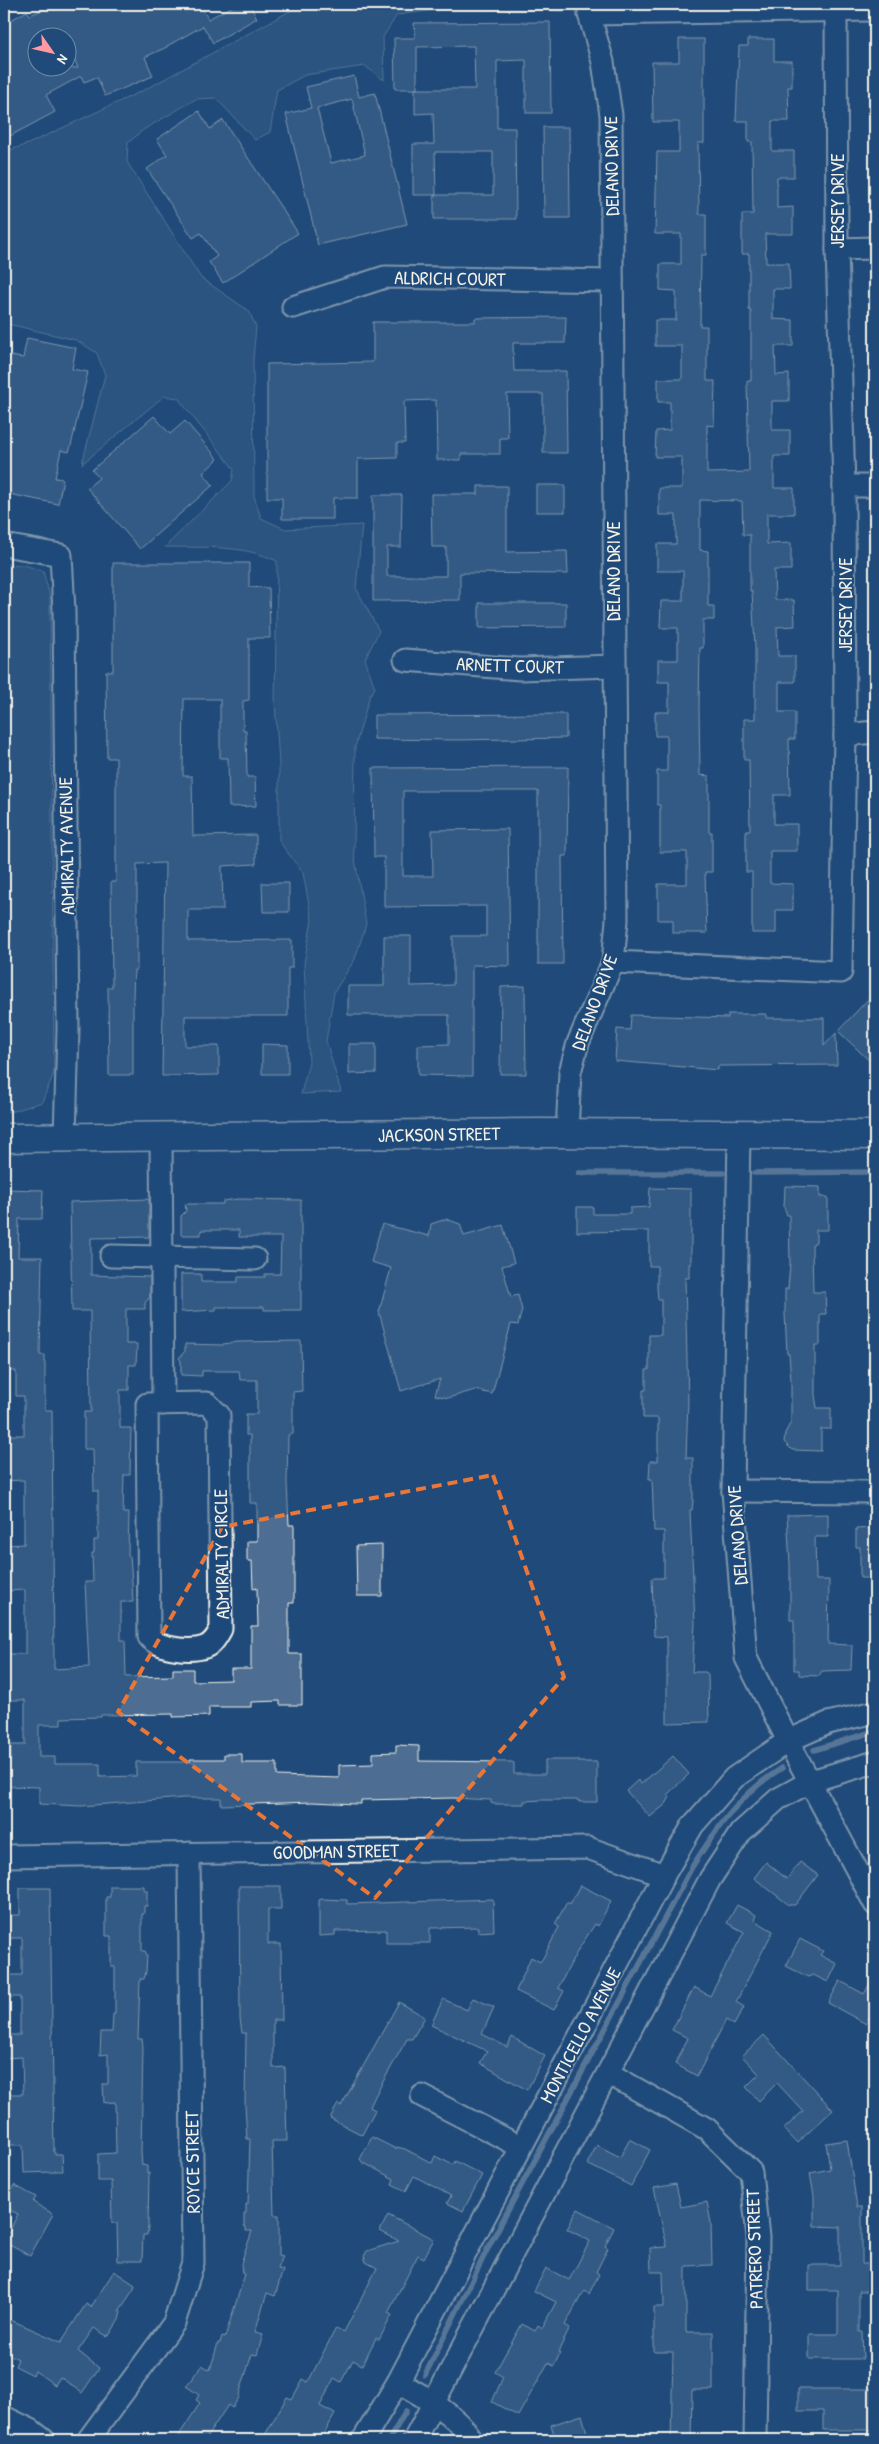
<svg xmlns="http://www.w3.org/2000/svg" width="879" height="2444" viewBox="0 0 879 2444" font-family="'Patrick Hand',sans-serif">
	<style>
		.green { fill: #3a5f88; stroke: #97a8b8 }
		.lines { fill: none; stroke-linecap: round; stroke-linejoin: round }
		.stream { stroke: #9cacbb; stroke-width: 5.5 }
		.building { fill: #4d6e92; stroke: #f4f1e8; fill-rule: evenodd }
		.minor-casing { stroke: #f4f1e8; stroke-width: 25 }
		.secondary-casing { stroke: #f4f1e8; stroke-width: 31 }
		.minor { stroke: #1f4a7a; stroke-width: 21 }
		.secondary { stroke: #1f4a7a; stroke-width: 28 }
		.marked { fill: none; stroke: #ea7738; stroke-width: 4; stroke-dasharray: 10 6; stroke-linejoin: round }
		.labels { text-anchor: middle; dominant-baseline: central; stroke-width: 4; stroke-linejoin: round; paint-order: stroke }
		.street-label { font-size: 19px; fill: #f4f1e8; stroke: #1f4a7a }
	</style>
	<rect width="100%" height="100%" fill="#1f4a7a"/>
	<filter id="ink" filterUnits="userSpaceOnUse"><feTurbulence type="fractalNoise" baseFrequency=".02" numOctaves="2"/><feDisplacementMap in="SourceGraphic" scale="10" xChannelSelector="R" yChannelSelector="G"/><feConvolveMatrix kernelMatrix="1 2 1 2 8 2 1 2 1" color-interpolation-filters="sRGB"/></filter>
	<g filter="url(#ink)">
		<g class="green">
			<path d="M303,4H564L565,11L452,8L397,15L383,37L384,80L365,66L305,75L277,90L270,132L255,140L216,98L196,99L143,130L128,143L127,162L201,278L249,311L256,327L253,359L254,496L261,518L285,529L362,525L356,588L379,631L365,659L375,688L370,695L355,747L354,853L366,924L355,959L334,992L326,1041L341,1092L301,1094L309,1062L304,963L312,920L303,873L279,841V763L275,703L277,561C242,544 203,548 165,547L232,481L234,469L178,398L164,396L82,464L105,375L97,353L76,340L4,323V152L28,144L144,90Z"/>
			<path d="M4,564L24,565L43,571L50,597L54,1073L42,1102L14,1111L4,1112Z"/>
		</g>
		<g class="lines">
			<g class="stream">
				<path d="M579,1173H723"/>
				<path d="M754,1173L875,1172"/>
				<path d="M814,1750L875,1731"/>
				<path d="M425,2375L490,2244L692,1867C716,1829 742,1792 782,1768"/>
				<path d="M389,2440L406,2411"/>
			</g>
		</g>
		<g class="building">
			<path d="M57,4H200L208,19L237,4H249L257,18L213,43L203,26L167,46V47L145,57L153,76L105,96L97,77L84,82L81,76L46,95L55,112L10,136L4,123V24L27,11L30,15ZM38,38H68V43L78,68H38Z"/>
			<path d="M550,22L551,113H526V60L497,61V128H515L516,219H434V195H493V152H435L436,195H413V144H434L433,113L415,114V89H475L474,46L417,47V89H395L394,38H415L414,23Z"/>
			<path d="M679,39H704V143H698L699,214H706V255H701L700,326H707V381H715L714,426L707,425V473L749,472L747,381H751V310H749V254H742V214H753L752,142H748V121H736L739,46H748V39H774V61H792V87H788L789,121H772V151H794V177H777V208L793,207V234H765L766,263H789L790,289H773V319L793,320V346H775L776,375L789,374V401H772V430H790V456H774V488H794V514H767V544L791,543V570H774L775,600H794L795,626L777,627L778,656H795V682H779V712H795V739H789L790,795H774V824H797V851H770V883L793,884V910H776V933H752V872H746V831H750L749,760H744V719H755V647L752,591H750V535H743L742,501L700,500V550L708,551V606H714V620H703V648H700L699,706L700,775L709,776V832H712V872H705L707,933H673V920H658V884H687V852H660V805H657V771H667V736H655V712H669V682H658V660H678V628H660L661,601H683V571H657V544H676V515H659V488H682V457H655L656,431L670,430V402H658V379H682V346H655V320H676V291L660,290V264H681V234H655L657,152H679V122H653L652,62H679Z"/>
			<path d="M354,76L359,97L375,93L407,224L318,245L286,114L311,108L306,87ZM352,99L365,155L331,163L317,108Z"/>
			<path d="M199,111L210,129L223,120L298,233L223,283L209,262L217,256L201,233L193,238L147,169L167,155L157,139Z"/>
			<path d="M543,127H569L570,218H544Z"/>
			<path d="M566,317L565,343H513L514,371H566L567,453H543V394H507L508,438H500V454H461V460H437L436,400L404,401L405,443H397V458L358,459V498H333V519H282V498H267V364L373,362V322H475V318Z"/>
			<path d="M27,338L76,348L72,369L88,372L71,446L69,452L61,450L55,478L63,479L58,504L4,493V355L23,358Z"/>
			<path d="M154,416L170,434L185,421L218,459L203,473L213,485L140,549L87,488L99,478L92,470Z"/>
			<rect x="536" y="485" width="29" height="27"/>
			<path d="M478,486H507V552L567,551L568,574L460,573V600L373,601V495H402L401,547H387V576H446V547H432L431,494H478Z"/>
			<path d="M113,563H249V587L269,588L270,638H249V700L243,701V730H246L247,777H255L256,806L229,807L228,758H220V699H184L183,776H192L193,836L256,835V864L222,866L223,910H188V941L292,940V968H288V1016H185V1046H219V1075L162,1076L165,863L137,864V970H134L133,997V1075H109L108,987H112L111,882H116V758H107L106,671H113Z"/>
			<path d="M479,603H566V627L479,628Z"/>
			<path d="M566,714V738L458,740L374,739V715Z"/>
			<path d="M568,767L567,856H562L563,964H538V791H403V876H433L432,830L508,829L510,966L472,965V1076L418,1075V1045L449,1044V1015H348V986H384V936H411V986L453,985V936H486V906L384,907V857H374L373,768Z"/>
			<path d="M262,883H289V912H263Z"/>
			<path d="M525,986L526,1074H500L501,987Z"/>
			<path d="M875,992V1066L838,1031Z"/>
			<path d="M728,1014H766V1018H824V1046L836,1033L837,1065L718,1066V1070L615,1061L617,1029L630,1030L631,1015L728,1018Z"/>
			<path d="M262,1044L288,1045V1074H262Z"/>
			<path d="M349,1044H376V1073L349,1074Z"/>
			<path d="M785,1186L820,1187V1197H828V1230H816V1242L812,1245L813,1292H825L826,1314H820V1345H815V1395L817,1408H831V1429H821V1451L792,1450L784,1442L785,1433L791,1422V1381L789,1354H787L785,1314V1289H788L790,1263L789,1215H787L784,1207Z"/>
			<path d="M650,1188L691,1189V1264H689V1278H685L688,1401L686,1458H693V1501L692,1510H690L695,1624L692,1672H706L708,1675L709,1722L667,1723V1637L654,1636L652,1578H664V1531H654L652,1479H649L650,1461H658V1418H643V1390H646V1370H649V1335H661V1299H658L657,1288V1266H649V1231L577,1232V1207H593V1214H630V1208L649,1207Z"/>
			<path d="M4,1189L43,1190L42,1219H19L18,1257H42L40,1355H45V1410H52L54,1669L89,1667L85,1582H93L92,1553H94V1540H98V1491H94L93,1449H84V1412H91L90,1311H72L70,1202L149,1199V1237L91,1238V1275L150,1277V1297L145,1303V1309H126V1344H137L136,1365H129V1390H120V1428H131L130,1475H124L123,1513H129L128,1556H130L132,1582L133,1602H121V1640H125L126,1677L173,1676V1669H193V1681L231,1680V1669H251V1626H258L257,1588L253,1589L252,1561H247V1541H257V1503H250V1435H246V1414H257V1380H240L239,1371H202V1376L181,1375V1361L179,1358L185,1351V1344L223,1345V1344L238,1342L301,1341L302,1391L293,1392V1434L288,1435L287,1483L289,1525H294V1603H289V1654H302V1705H280V1701L251,1702V1707H209V1716L173,1717V1714L101,1715V1717L61,1718V1725H39V1757H55V1764H100V1777L136,1776V1762H190V1759H224V1754H242V1763H277V1776L339,1778V1765L373,1764V1753L396,1752V1745L419,1746V1761L512,1762L514,1763V1774H545V1760H578V1762H597V1802H579V1800H542L524,1801V1804H494L491,1803V1800L453,1798L361,1800V1804H357L312,1802L221,1805V1798H184L81,1806L39,1804V1787L6,1786V1758H11V1745H25V1700H6V1654H25V1590L5,1591V1545L24,1544V1480L5,1481V1435H24V1396H16V1371H4Z"/>
			<path d="M237,1199L301,1200V1310H264V1307H216V1310L181,1312V1274H201V1282H238V1277H265V1274H280L281,1237H239V1230H201V1235H181V1216L186,1211L185,1204H223V1201Z"/>
			<path d="M446,1219L460,1224L464,1236L503,1225L514,1263L502,1266L511,1297L518,1295L522,1310L518,1325L511,1324L492,1394L475,1390L448,1398L435,1395L440,1379L401,1391L379,1312L391,1268L371,1262L382,1224L429,1236L431,1224Z"/>
			<path d="M828,1514V1537H815L816,1580H829L828,1644L852,1645L851,1670L822,1671L819,1676L799,1675V1670H794V1620H790V1564L787,1515Z"/>
			<path d="M875,1528V1578H860V1547H856V1529Z"/>
			<path d="M382,1545V1596H357L356,1546Z"/>
			<path d="M673,1756L689,1774L668,1794L670,1797L666,1804L650,1817L626,1791L638,1780L641,1784Z"/>
			<path d="M766,1862L787,1879L800,1862L818,1875L795,1905H789L754,1878Z"/>
			<path d="M580,1885L611,1901L598,1926L595,1924L578,1950L558,1988L564,1991L554,2010L516,1991L531,1957L540,1962L543,1958L559,1927L555,1924L567,1902L570,1904Z"/>
			<path d="M110,1886H144V1890H147V1906H144V1914H142V1951H145L147,1955L146,1972L144,1979H140L138,2039H142L143,2047L141,2153L142,2165L147,2166V2173H149L148,2227L147,2235H143L142,2261H118L117,2223H112L111,2181H98V2154L116,2153L115,2102L104,2103L103,2084H108V2054L100,2055L101,2032H112L113,2014H115V1967H111V1936H106V1897H110Z"/>
			<path d="M239,1886H281V1909H268V1944H281L282,2020H273V2068L285,2067L287,2141H272L274,2215H279V2255L283,2256L278,2269L283,2270L275,2296L267,2293L255,2332L263,2334L257,2355L252,2354L239,2395L240,2396L232,2408L228,2405L205,2440H176L200,2403L196,2400L199,2395L186,2386L202,2365L210,2370L218,2343H220L222,2336L225,2337L245,2274L242,2273L241,2264L252,2231H246V2227L244,2226V2213H246V2204H248L250,2139H247L245,2105L246,2033H242L240,2019Z"/>
			<path d="M20,1888H50L54,2154H62L63,2171H54V2172L24,2173L23,2145H8L6,2094H23L22,2057L5,2058V2035H20V1997H6V1975H22V1938H4V1915H20Z"/>
			<path d="M322,1899L347,1900V1904L493,1899L494,1931L478,1932V1927L430,1928V1943H386V1930L335,1931V1935L319,1936V1900Z"/>
			<path d="M737,1905L756,1915L754,1920L773,1931L736,2002L744,2007L734,2025L726,2020L697,2076L675,2064L688,2038L672,2030L694,1987L710,1996L744,1932L727,1923Z"/>
			<path d="M800,1939L823,1951L820,1955L837,1964L828,1982L813,1975L808,1977L786,1966Z"/>
			<path d="M875,1974V2006L866,2024L828,2003L840,1981L864,1994Z"/>
			<path d="M473,1998L494,2007L482,2034L507,2047L512,2037L545,2056L527,2090L480,2063L487,2051L431,2025L443,1999L467,2010Z"/>
			<path d="M399,2002L425,2017L412,2039H407L375,2096L370,2107L375,2110L362,2135L330,2118L338,2104L341,2106Z"/>
			<path d="M764,2035L833,2110L797,2143L784,2129L803,2111L777,2083L759,2101L746,2087L759,2074L742,2056Z"/>
			<path d="M372,2137L396,2149L397,2147L405,2149L432,2163L435,2156L453,2165L455,2161L482,2175L463,2211L447,2203L451,2196L414,2176L406,2191L392,2184L394,2179L362,2162L360,2159Z"/>
			<path d="M630,2139L650,2150L631,2186L587,2164L597,2145L620,2157Z"/>
			<path d="M847,2140L857,2207H862V2264H868L870,2277L868,2291H859V2332H862L863,2359H809V2334H838V2290H809V2265H840V2227L814,2226V2196L810,2173L830,2169L826,2143Z"/>
			<path d="M676,2184L681,2207L707,2202L711,2223L712,2265L686,2266V2332H713V2390H692L691,2440H671L673,2352H654V2307H664L663,2272H651L650,2248L667,2247L654,2188Z"/>
			<path d="M14,2185L36,2197L33,2202L53,2214L30,2256L4,2242L18,2214L4,2207Z"/>
			<path d="M578,2209L614,2228L605,2246L608,2248L596,2272L599,2274L589,2294L585,2291L581,2296L565,2325L570,2328L558,2352L560,2353L554,2366L548,2363L518,2416L492,2402L503,2377L495,2372L522,2324L535,2331L538,2325L542,2328L556,2302L534,2291L546,2268L569,2280L590,2241L567,2229Z"/>
			<path d="M388,2215L434,2239L424,2258L418,2255L388,2313L392,2315L379,2340L376,2338L362,2365L353,2360L341,2382L334,2378L320,2406L335,2414L321,2440H262L287,2397L292,2399L303,2379L308,2382L336,2328L344,2332L377,2268L366,2262L364,2256L367,2251L399,2241L380,2231Z"/>
			<path d="M114,2271L135,2285L134,2289L119,2311L121,2312L119,2320L110,2334L107,2336L94,2328L78,2351L99,2368L82,2393L60,2377L55,2385L35,2371L33,2375L15,2366L18,2359L4,2352V2317L61,2342L86,2304L91,2307Z"/>
			<path d="M798,2389H875V2430H823V2411H798Z"/>
			<path d="M582,2415L589,2440H556L551,2425Z"/>
		</g>
		<g class="lines">
			<g class="minor-casing">
				<g id="minor">
					<path d="M589,14L875,10"/>
					<path d="M837,249L875,248"/>
					<path d="M293,307L385,277L612,281"/>
					<path d="M844,486H875"/>
					<path d="M4,545L61,555L64,611L68,1029L65,1137"/>
					<path d="M405,660L520,669L614,666"/>
					<path d="M845,735L875,732"/>
					<path d="M613,962L841,972L845,735L844,486L837,249L836,11"/>
					<path d="M567,1133L570,1072L578,1043L613,962L617,920L611,115L603,62L589,14V4"/>
					<path d="M739,1134L733,1491L746,1658L788,1741L875,1904"/>
					<path d="M161,1136L163,1404"/>
					<path d="M111,1256L255,1259"/>
					<path d="M207,1403L219,1415L221,1629C217,1636 214,1643 205,1647C191,1652 159,1649 149,1637L147,1404Z"/>
					<path d="M733,1491L875,1492"/>
					<path d="M4,1856L588,1848L664,1875"/>
					<path d="M608,2073L707,2129L751,2172L758,2237L755,2440"/>
					<path d="M422,2096L521,2147"/>
					<path d="M398,2382C425,2397 455,2414 472,2440"/>
					<path d="M4,2417L31,2430L44,2440"/>
					<path d="M88,2440L174,2323L193,2263L189,1853"/>
					<path d="M363,2440L398,2382L664,1875L693,1825L734,1778L788,1741L828,1723L875,1712"/>
					<path d="M414,2440L710,1879L741,1832L778,1799L811,1781L875,1762"/>
				</g>
			</g>
			<g class="secondary-casing">
				<path id="secondary" d="M4,1138L540,1133L875,1135"/>
			</g>
			<use href="#minor" class="minor"/>
			<use href="#secondary" class="secondary"/>
		</g>
	</g>
	<path d="M0 0H879V2444H0ZM493,1475L564,1677L375,1898L118,1712L222,1527Z" fill="#1f4a7a" fill-opacity=".55" fill-rule="evenodd"/>
	<path class="marked" d="M493,1475L564,1677L375,1898L118,1712L222,1527Z"/>
	<g class="labels">
		<g class="street-label">
			<text transform="translate(611 166) rotate(-91)">DELANO DRIVE</text>
			<text transform="translate(837 201) rotate(-90)">JERSEY DRIVE</text>
			<text transform="translate(450 278) rotate(1)">ALDRICH COURT</text>
			<text transform="translate(613 571) rotate(-90)">DELANO DRIVE</text>
			<text transform="translate(845 605) rotate(-90)">JERSEY DRIVE</text>
			<text transform="translate(510 665) rotate(2)">ARNETT COURT</text>
			<text transform="translate(66 846) rotate(-91)">ADMIRALTY AVENUE</text>
			<text transform="translate(594 1002) rotate(-70)">DELANO DRIVE</text>
			<text transform="translate(439 1134) rotate(-1)">JACKSON STREET</text>
			<text transform="translate(737 1535) rotate(-94)">DELANO DRIVE</text>
			<text transform="translate(221 1554) rotate(-91)">ADMIRALTY CIRCLE</text>
			<text transform="translate(336 1851) rotate(-1)">GOODMAN STREET</text>
			<text transform="translate(580 2035) rotate(-62)">MONTICELLO AVENUE</text>
			<text transform="translate(192 2162) rotate(-91)">ROYCE STREET</text>
			<text transform="translate(754 2249) rotate(-92)">PATRERO STREET</text>
		</g>
	</g>
	<rect width="879" height="2444" fill="none" stroke="#1f4a7a" stroke-width="20"/>
	<rect x="10" y="10" width="859" height="2424" fill="none" stroke="#f4f1e8" stroke-width="2" filter="url(#ink)"/>
	<g transform="translate(52 52) rotate(124)"><circle r="24" fill="#1f4a7a" stroke="#748da6"/>
	<path d="M0-4L9 19L0 12L-9 19Z" fill="#ff9aa2"/>
	<text y="-8" font-size="14" font-weight="bold" text-anchor="middle" fill="#f4f1e8">N</text>
	</g>
</svg>
